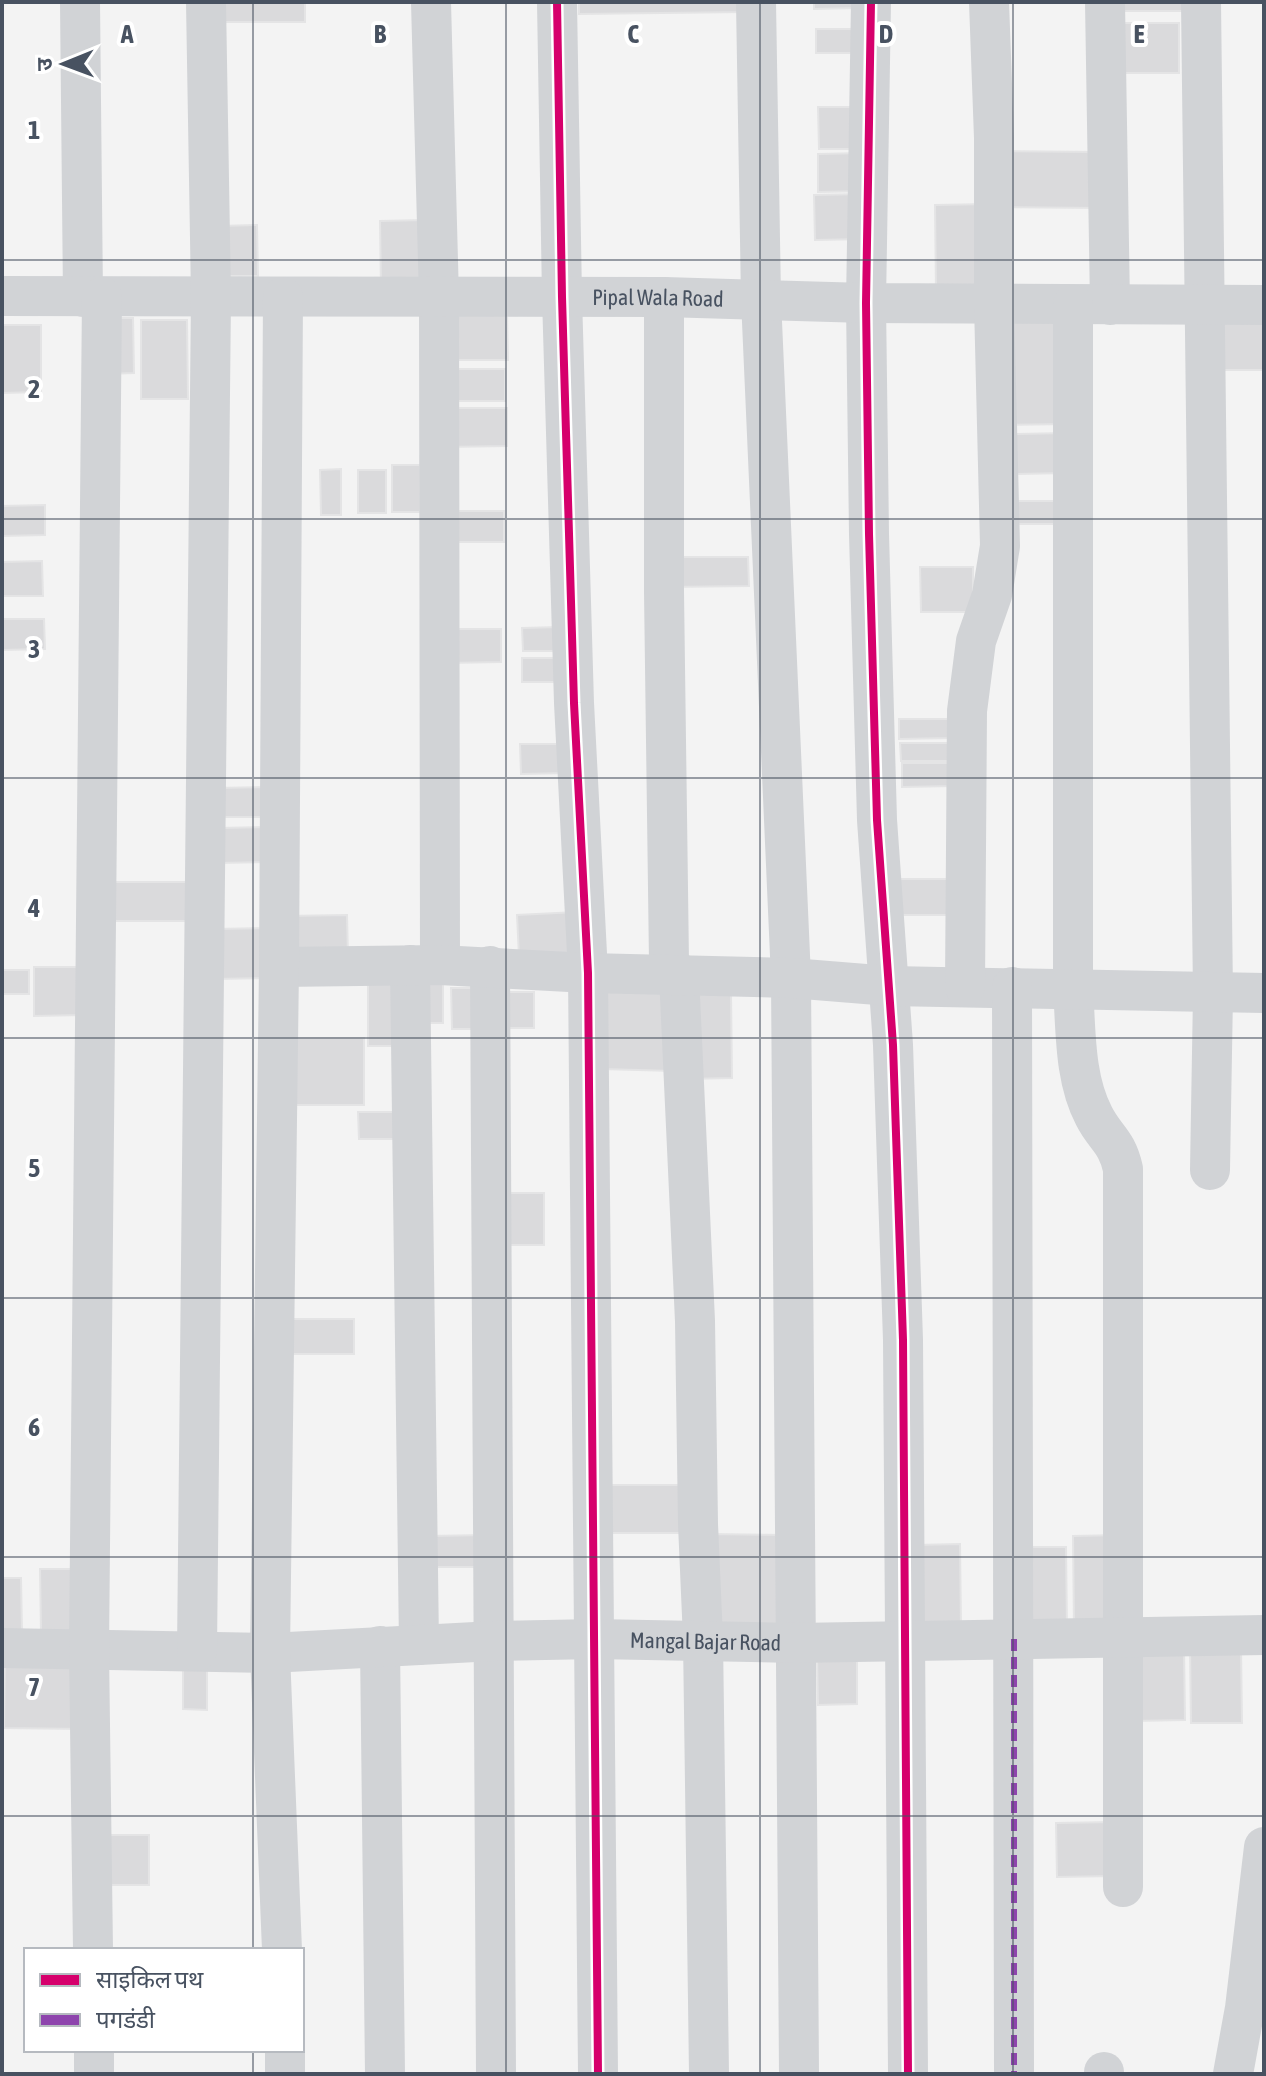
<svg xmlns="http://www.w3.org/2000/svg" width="1266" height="2076" viewBox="0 0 1266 2076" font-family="'Asap Condensed','Noto Sans Devanagari',sans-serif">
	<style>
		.building { fill: #dadadc; stroke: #e4e4e5; stroke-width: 2 }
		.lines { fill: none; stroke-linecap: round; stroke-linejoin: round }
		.minor { stroke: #d1d3d6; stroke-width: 40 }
		.quiet { stroke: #8e44ad; stroke-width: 6; stroke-dasharray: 12 6; stroke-linecap: butt }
		.cycleway-casing { stroke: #fff; stroke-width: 13 }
		.cycleway { stroke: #d6006c; stroke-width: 8 }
		.grid { fill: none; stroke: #485261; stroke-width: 2; stroke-opacity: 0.55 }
		.labels { text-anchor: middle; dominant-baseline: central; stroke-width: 8; stroke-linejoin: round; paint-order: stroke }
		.street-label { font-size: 22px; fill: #485261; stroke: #fff }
		.grid-label { font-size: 26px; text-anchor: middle; font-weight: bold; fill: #485261; stroke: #fff; stroke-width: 8; stroke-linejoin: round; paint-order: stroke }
	</style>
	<rect width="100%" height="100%" fill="#f3f3f3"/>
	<g class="building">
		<rect x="216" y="2" width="89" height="20"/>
		<path d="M579,2H745V12L579,14Z"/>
		<path d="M814,2H861V8L814,9Z"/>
		<rect x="1117" y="2" width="67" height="9"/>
		<rect x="1118" y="23" width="61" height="50"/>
		<rect x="816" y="29" width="46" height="24"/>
		<path d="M818,107H865V149H819Z"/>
		<path d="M1001,151L1100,152V208L1000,207Z"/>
		<path d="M864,153V191L818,192V154Z"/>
		<path d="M864,194L865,239L815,240L814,195Z"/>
		<path d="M990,204L992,291L936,292L935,205Z"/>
		<path d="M424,220L425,288L381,289L380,221Z"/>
		<path d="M257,225L258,276H221L220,226Z"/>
		<path d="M448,315H507L508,360H448Z"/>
		<path d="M104,318H133L134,373L105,374Z"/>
		<path d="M141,320H187L188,399H141Z"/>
		<path d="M1005,320H1067L1069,424L1007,425Z"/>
		<path d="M1264,320V370H1215L1214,321Z"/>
		<path d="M2,325H41V392L2,393Z"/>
		<rect x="443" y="369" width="62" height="32"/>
		<path d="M443,408H507V446L444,447Z"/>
		<path d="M1066,433L1067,473L1011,474V434Z"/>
		<rect x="392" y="465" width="28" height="47"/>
		<path d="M341,469V515H321L320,470Z"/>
		<rect x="358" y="470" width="28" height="43"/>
		<rect x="1014" y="501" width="53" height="23"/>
		<path d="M45,505V535L2,536V506Z"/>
		<rect x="443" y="511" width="61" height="31"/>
		<path d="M666,557H748L749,586L666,587Z"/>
		<path d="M42,561L43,596H2V562Z"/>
		<path d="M920,567H973V612H921Z"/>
		<path d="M2,619H44L45,649L2,650Z"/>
		<path d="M560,627V651H523L522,628Z"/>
		<path d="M446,629H501V662L446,663Z"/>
		<rect x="522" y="658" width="41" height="24"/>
		<path d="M899,719H951V738L899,739Z"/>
		<path d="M900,743H953V761H901Z"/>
		<path d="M520,744H568V773L521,774Z"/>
		<path d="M902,763H953V786L902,787Z"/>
		<path d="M267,787V817H216L215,788Z"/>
		<path d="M269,827V862L218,863V828Z"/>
		<rect x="893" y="879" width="63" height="36"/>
		<path d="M102,882H195L196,921H102Z"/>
		<path d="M576,912V958L519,956L517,915Z"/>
		<path d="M347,915L348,956L284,957V916Z"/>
		<path d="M272,928L273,978L214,979L213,929Z"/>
		<path d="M34,967H83V1015L34,1016Z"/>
		<rect x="2" y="970" width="27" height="24"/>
		<rect x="415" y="982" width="28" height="41"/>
		<rect x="368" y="983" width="37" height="63"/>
		<path d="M603,985L675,987L673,1071L602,1069Z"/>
		<path d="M451,988H483V1029H452Z"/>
		<rect x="504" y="992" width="30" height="36"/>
		<path d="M731,992L732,1078L686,1079L685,993Z"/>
		<rect x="284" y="1038" width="80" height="67"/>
		<path d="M358,1112H401V1139H359Z"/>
		<rect x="507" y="1193" width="37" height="52"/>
		<rect x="288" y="1319" width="66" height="35"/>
		<path d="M605,1485H694L695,1533H606Z"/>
		<path d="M708,1534L794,1535V1633L708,1632Z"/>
		<path d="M488,1535L489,1567H428L427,1536Z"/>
		<path d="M1121,1535L1122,1629H1074L1073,1536Z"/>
		<path d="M960,1544L961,1628L916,1629L915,1545Z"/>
		<path d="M1022,1547H1066L1067,1629H1023Z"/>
		<path d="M40,1569H74L75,1633H41Z"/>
		<path d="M2,1578H21L22,1632H2Z"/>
		<path d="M1241,1647L1242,1723H1191L1190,1648Z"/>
		<path d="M1184,1648L1185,1720L1134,1721L1133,1649Z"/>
		<path d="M5,1655L84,1657L83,1729L4,1728Z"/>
		<path d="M817,1656H857V1704L818,1705Z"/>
		<path d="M183,1658H207V1710L183,1709Z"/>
		<path d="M1113,1822L1114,1876L1057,1877L1056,1823Z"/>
		<path d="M106,1835H149V1885H107Z"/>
	</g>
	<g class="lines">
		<g class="minor">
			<path d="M80,2L83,297"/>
			<path d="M431,2L439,298L440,965"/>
			<path d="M557,2L562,297L574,703L588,973L598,2074"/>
			<path d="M756,2L761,299L791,978L799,2074"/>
			<path d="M871,2L866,303L869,534L877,820L893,1045L903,1340L908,2074"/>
			<path d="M1105,2L1110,305"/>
			<path d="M1201,2L1213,994L1210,1170"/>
			<path id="s1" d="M2,296L664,297L866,303L1264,305"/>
			<path d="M664,297V592L669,962L679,975L695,1321L698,1524L703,1639L709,2074"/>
			<path d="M1073,305V988C1076,1030 1074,1078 1094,1116C1105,1138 1117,1141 1123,1169V1887"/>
			<path d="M410,965L419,1645"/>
			<path d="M490,966L496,2074"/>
			<path d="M279,967L440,965L588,973L791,978L890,986L1264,993"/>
			<path d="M965,987L967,711L976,641L992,595L1000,546L994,304V138L989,2"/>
			<path d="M1012,987L1014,2074"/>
			<path d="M380,1646L385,2074"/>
			<path id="s2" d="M2,1648L270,1653L494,1641L595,1639L796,1643L1264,1635"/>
			<path d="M197,1651L211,297L206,2"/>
			<path d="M93,1950L89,1650L102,297"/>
			<path d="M282,1950L270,1653L279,967L283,297"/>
			<path d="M94,2050V2074"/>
			<path d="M1104,2072V2074"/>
			<path d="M285,2074V2050"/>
			<path d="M1233,2074L1245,2008L1264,1847"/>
		</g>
		<path class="quiet" d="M1014,1639V2074"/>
		<g class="cycleway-casing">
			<g id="cycleway">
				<path d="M557,2L562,297L574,703L588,973L598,2074"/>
				<path d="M871,2L866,303L869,534L877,820L893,1045L903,1340L908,2074"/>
			</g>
		</g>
		<use href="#cycleway" class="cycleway"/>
	</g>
	<path class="grid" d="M253,2V1950M506,2V2074M760,2V2074M1013,2V2074M2,260H1264M2,519H1264M2,778H1264M2,1038H1264M2,1298H1264M2,1557H1264M2,1816H1264M253,2050V2074"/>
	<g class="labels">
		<g class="street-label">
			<text stroke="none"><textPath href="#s1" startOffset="656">Pipal Wala Road</textPath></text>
			<text stroke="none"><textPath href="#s2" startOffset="704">Mangal Bajar Road</textPath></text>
		</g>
	</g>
	<g class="grid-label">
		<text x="127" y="43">A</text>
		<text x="380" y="43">B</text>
		<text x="633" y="43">C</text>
		<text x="886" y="43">D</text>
		<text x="1139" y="43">E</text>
		<text x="34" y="139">1</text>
		<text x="34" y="398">2</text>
		<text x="34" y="658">3</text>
		<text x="34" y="917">4</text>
		<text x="34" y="1177">5</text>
		<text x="34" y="1436">6</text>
		<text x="34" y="1696">7</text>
	</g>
	<rect width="1266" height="2076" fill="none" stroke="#485261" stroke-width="8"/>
	<rect x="24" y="1948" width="280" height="104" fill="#ffffff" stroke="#b6bac0" stroke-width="2"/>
	<rect x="40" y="1974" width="40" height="12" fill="#d6006c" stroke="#b6bac0" stroke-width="2"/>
	<text x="96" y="1988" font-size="24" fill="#485261">साइकिल पथ</text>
	<rect x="40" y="2014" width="40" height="12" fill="#8e44ad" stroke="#b6bac0" stroke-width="2"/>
	<text x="96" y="2028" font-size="24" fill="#485261">पगडंडी</text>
	<g transform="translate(64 64) rotate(269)" stroke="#ffffff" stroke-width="6" paint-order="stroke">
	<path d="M0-6L14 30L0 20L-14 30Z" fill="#485261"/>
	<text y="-12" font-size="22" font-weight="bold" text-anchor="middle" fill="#485261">उ</text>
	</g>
</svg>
